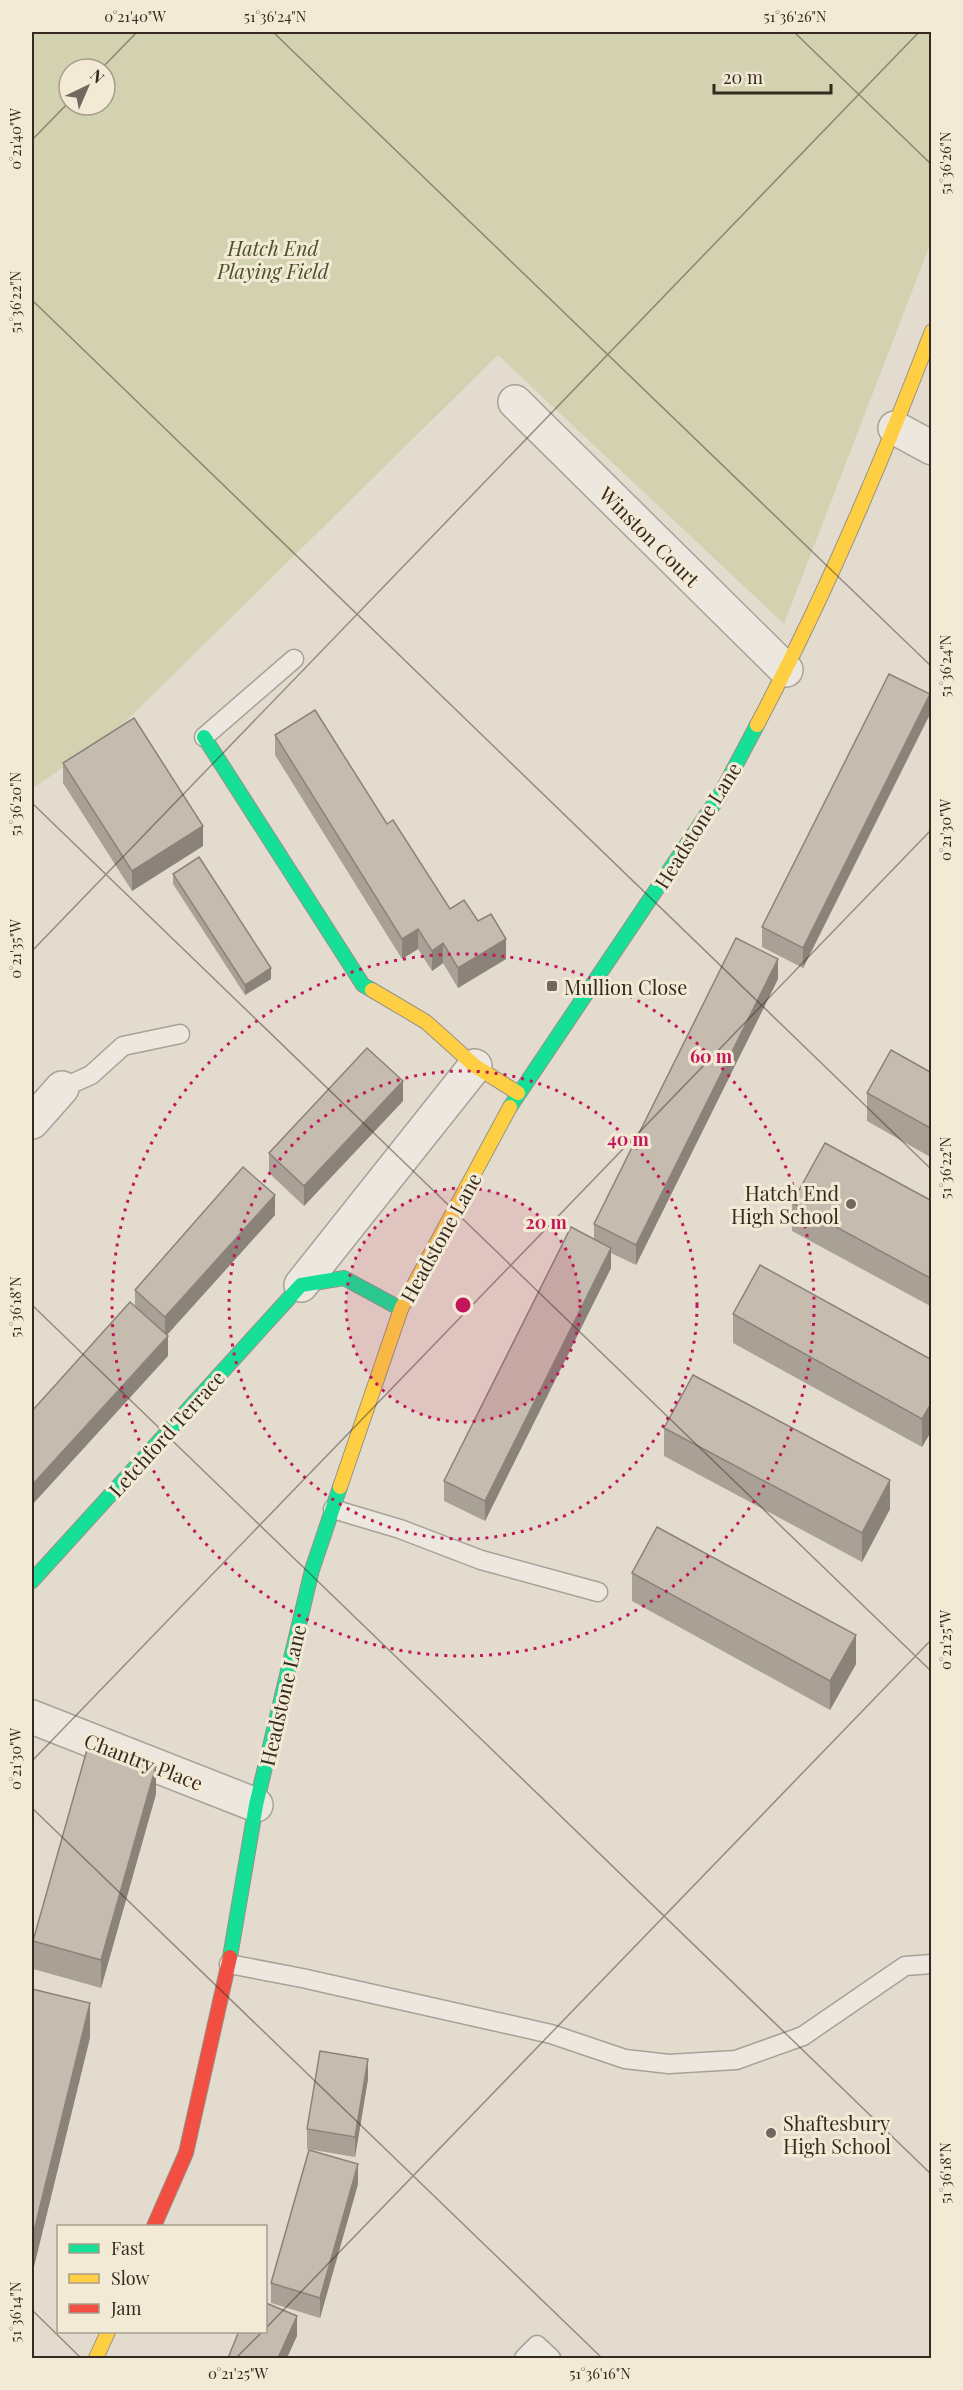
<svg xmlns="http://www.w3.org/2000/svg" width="963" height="2390" viewBox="0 0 963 2390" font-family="'Playfair Display',serif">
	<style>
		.green { fill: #d2d2b1; fill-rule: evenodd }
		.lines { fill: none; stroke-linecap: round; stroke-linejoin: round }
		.lane-casing { stroke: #a8a197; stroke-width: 21 }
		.street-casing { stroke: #a8a197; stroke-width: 36 }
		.fast-casing { stroke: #989187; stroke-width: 16 }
		.slow-casing { stroke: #989187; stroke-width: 16 }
		.jam-casing { stroke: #989187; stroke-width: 16 }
		.lane { stroke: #ece7df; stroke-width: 18 }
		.street { stroke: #ece7df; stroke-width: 33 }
		.fast { stroke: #16e098; stroke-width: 14 }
		.slow { stroke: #ffcf43; stroke-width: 14 }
		.jam { stroke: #f24e42; stroke-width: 14 }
		.wall { fill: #aaa196 }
		.shaded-wall { fill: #8b837a }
		.building { fill: #c6bbaf; stroke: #8b837a; stroke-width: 1.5 }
		.ticks { fill: none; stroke: #362a20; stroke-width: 1.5; stroke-opacity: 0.45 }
		.ring { fill: none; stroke: #c2185b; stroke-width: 3; stroke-dasharray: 3 6 }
		.poi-dot { fill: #73685d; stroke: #f3ead5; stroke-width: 2 }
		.labels { text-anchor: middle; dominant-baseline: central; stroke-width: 6; stroke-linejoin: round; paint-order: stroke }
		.park-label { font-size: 20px; font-style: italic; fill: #485128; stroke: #f3ead5 }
		.street-label { font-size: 20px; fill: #362a20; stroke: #f3ead5 }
		.poi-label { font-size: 20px; fill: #362a20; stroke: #f3ead5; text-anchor: start }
		.centre { fill: #c2185b; stroke: #f3ead5; stroke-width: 3 }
		.ring-label { font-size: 18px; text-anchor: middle; font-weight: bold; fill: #c2185b; stroke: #f3ead5; stroke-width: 6; stroke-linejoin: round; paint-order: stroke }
		.neatline { fill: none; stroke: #362a20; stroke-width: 2 }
		.ticks-label { font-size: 15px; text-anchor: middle; fill: #362a20 }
	</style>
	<rect width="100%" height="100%" fill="#e3dcce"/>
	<path class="green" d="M32,32H931V242L784,624L498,355L117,730L32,789ZM69,69H105V105H69Z"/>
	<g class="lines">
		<g class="lane-casing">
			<g id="lane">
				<path d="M204,737L294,659"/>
				<path d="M62,1088L91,1075L123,1046L180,1034"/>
				<path d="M333,1509L400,1529L481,1560L598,1592"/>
				<path d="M229,1964L302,1978L551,2034L625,2059L669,2064L736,2060L803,2036L905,1966L932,1964"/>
				<path d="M524,2358L537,2345L551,2358"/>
			</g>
		</g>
		<g class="street-casing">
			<g id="street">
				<path d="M515,402L786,670"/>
				<path d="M895,428L932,448"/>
				<path d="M32,1122L62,1088"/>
				<path d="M301,1285L475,1066"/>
				<path d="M32,1717L256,1805"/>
			</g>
		</g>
		<g class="fast-casing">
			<g id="fast">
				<path d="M204,737L363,985L372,990"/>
				<path d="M510,1107L720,795L757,725"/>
				<path d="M32,1581L301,1285L344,1278L401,1309"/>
				<path d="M230,1957L256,1805L312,1570L340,1487"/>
			</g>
		</g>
		<g class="slow-casing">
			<g id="slow">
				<path d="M757,725C824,598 881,465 932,331"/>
				<path d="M372,990L426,1022L475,1066L518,1093"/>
				<path d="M340,1487L401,1309L510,1107"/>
				<path d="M96,2358L108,2332"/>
			</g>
		</g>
		<g class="jam-casing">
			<path id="jam" d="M154,2226L186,2153L230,1957"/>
		</g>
		<use href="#lane" class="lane"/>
		<use href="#street" class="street"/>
		<use href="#fast" class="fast"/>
		<use href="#slow" class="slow"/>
		<use href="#jam" class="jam"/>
	</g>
	<g class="wall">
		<path d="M930,714L803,968L762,947V927Z"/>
		<path d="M275,735L387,824L450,909L478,921L506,959L458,988L443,963L432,971L418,949L402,959L275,755Z"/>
		<path d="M63,763L203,846L132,891L63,783Z"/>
		<path d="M173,874L271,979L245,995L173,884Z"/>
		<path d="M778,979L636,1265L611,1253V1268L485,1521L444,1501V1481L594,1239V1224Z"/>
		<path d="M932,1073V1158L867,1121V1093Z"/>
		<path d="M403,1101L304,1206L269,1173V1153Z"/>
		<path d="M932,1201V1307L792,1231V1203Z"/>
		<path d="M275,1215L167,1335L168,1356L135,1306V1290Z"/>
		<path d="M733,1314L932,1360V1430L922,1447L733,1343Z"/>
		<path d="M664,1428L890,1509L862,1562L664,1456Z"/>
		<path d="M632,1573L856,1664L830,1710L632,1601Z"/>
		<path d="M156,1794L101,1988L33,1969V1941Z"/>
		<path d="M368,2079L355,2157L307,2149V2129Z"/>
		<path d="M358,2184L320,2318L271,2303V2283Z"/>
	</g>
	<g class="shaded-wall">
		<path d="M930,694V714L803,968V948Z"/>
		<path d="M203,826V846L132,891V871Z"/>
		<path d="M418,929V949L402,959V939Z"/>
		<path d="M506,939V959L458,988V968Z"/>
		<path d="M443,943V963L432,971V951Z"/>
		<path d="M778,959V979L636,1265V1245Z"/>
		<path d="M271,968V979L245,995V985Z"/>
		<path d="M403,1081V1101L304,1206V1186Z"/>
		<path d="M275,1195V1215L165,1337V1317Z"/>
		<path d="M611,1248V1268L485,1521V1501Z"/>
		<path d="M168,1336V1356L32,1505V1485Z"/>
		<path d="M932,1402V1430L922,1447V1419Z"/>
		<path d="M890,1480V1509L862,1562V1533Z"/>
		<path d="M856,1635V1664L830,1710V1681Z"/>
		<path d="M156,1766V1794L101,1988V1960Z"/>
		<path d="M90,2003V2038L32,2275V2239Z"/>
		<path d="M368,2059V2079L355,2157V2137Z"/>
		<path d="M358,2164V2184L320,2318V2298Z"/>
		<path d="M297,2316V2336L287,2358H278Z"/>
	</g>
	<g class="building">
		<path d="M889,674L930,694L803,948L762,927Z"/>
		<path d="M315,710L387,824L393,820L450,909L464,900L478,921L491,914L506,939L458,968L443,943L432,951L418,929L402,939L275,735Z"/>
		<path d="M134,718L203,826L132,871L63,763Z"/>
		<path d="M199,857L271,968L245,985L173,874Z"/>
		<path d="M736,938L778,959L636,1245L594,1224Z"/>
		<path d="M367,1048L403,1081L304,1186L269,1153Z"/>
		<path d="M891,1050L932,1073V1129L867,1093Z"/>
		<path d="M825,1143L932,1201V1279L792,1203Z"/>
		<path d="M243,1167L275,1195L165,1317L135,1290Z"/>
		<path d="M571,1227L611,1248L485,1501L444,1481Z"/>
		<path d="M760,1265L932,1360V1402L922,1419L733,1314Z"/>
		<path d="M130,1302L168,1336L32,1485V1411Z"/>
		<path d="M693,1375L890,1480L862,1533L664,1428Z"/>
		<path d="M657,1527L856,1635L830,1681L632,1573Z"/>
		<path d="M88,1746L156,1766L101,1960L33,1941Z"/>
		<path d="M32,1989L90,2003L32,2239Z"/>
		<path d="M320,2051L368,2059L355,2137L307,2129Z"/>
		<path d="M309,2150L358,2164L320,2298L271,2283Z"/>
		<path d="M266,2303L297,2316L278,2358H228L239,2331H266Z"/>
	</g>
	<path class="ticks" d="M273,32L932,667M794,32L932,165M101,69L137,32M32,140L69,102M32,300L932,1170M32,803L932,1672M32,951L919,32M32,1305L932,2175M32,1761L932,829M32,1808L602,2358M32,2310L81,2358M266,2328L932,1639M236,2358L262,2332"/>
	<circle cx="463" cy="1305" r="117" fill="#c2185b" fill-opacity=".12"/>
	<g class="ring">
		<circle cx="463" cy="1305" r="117"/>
		<circle cx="463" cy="1305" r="234"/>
		<circle cx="463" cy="1305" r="351"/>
	</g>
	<g class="poi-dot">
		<rect x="546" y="980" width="12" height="12" rx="3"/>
		<circle cx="851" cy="1204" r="6"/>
		<circle cx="771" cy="2133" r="6"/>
	</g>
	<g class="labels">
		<g class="park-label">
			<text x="273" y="247">Hatch End<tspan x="273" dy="23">Playing Field</tspan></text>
		</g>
		<g class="street-label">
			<text transform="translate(650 536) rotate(45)">Winston Court</text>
			<text transform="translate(697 825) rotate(-58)">Headstone Lane</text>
			<text transform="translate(440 1237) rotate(-61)">Headstone Lane</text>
			<text transform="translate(166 1433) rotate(-48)">Letchford Terrace</text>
			<text transform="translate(282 1695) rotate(-77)">Headstone Lane</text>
			<text transform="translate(144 1761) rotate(21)">Chantry Place</text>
		</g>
		<g class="poi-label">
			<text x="564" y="986">Mullion Close</text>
			<text x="839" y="1192" text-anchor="end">Hatch End<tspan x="839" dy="23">High School</tspan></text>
			<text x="783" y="2122">Shaftesbury<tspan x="783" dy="23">High School</tspan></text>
		</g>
	</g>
	<circle cx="463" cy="1305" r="9" class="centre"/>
	<g class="ring-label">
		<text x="711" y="1063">60 m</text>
		<text x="628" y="1146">40 m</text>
		<text x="546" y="1229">20 m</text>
	</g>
	<rect width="963" height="2390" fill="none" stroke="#f3ead5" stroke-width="66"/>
	<rect x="57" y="2225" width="210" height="108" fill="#f3ead5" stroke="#a79d8d" stroke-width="1.5"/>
	<rect x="69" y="2244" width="30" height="9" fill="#16e098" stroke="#a79d8d" stroke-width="1.5"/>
	<text x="111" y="2255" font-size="18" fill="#362a20">Fast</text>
	<rect x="69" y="2274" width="30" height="9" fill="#ffcf43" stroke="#a79d8d" stroke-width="1.5"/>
	<text x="111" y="2285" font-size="18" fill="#362a20">Slow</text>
	<rect x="69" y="2304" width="30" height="9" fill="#f24e42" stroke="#a79d8d" stroke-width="1.5"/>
	<text x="111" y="2315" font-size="18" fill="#362a20">Jam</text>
	<g transform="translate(87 87) rotate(44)"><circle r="28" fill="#f3ead5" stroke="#a79d8d" stroke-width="1.5"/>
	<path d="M0-4.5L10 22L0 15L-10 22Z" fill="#73685d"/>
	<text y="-9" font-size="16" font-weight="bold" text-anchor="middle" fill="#362a20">N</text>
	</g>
	<path d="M714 84v9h117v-9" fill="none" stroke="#362a20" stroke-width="3"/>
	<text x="723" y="84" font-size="18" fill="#362a20" stroke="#f3ead5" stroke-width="4.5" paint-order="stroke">20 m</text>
	<rect x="33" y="33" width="897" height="2324" class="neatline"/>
	<g class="ticks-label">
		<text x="135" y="22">0°21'40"W</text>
		<text x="275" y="22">51°36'24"N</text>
		<text x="795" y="22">51°36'26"N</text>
		<text transform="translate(16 139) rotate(-90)" y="5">0°21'40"W</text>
		<text transform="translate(946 163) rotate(-90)" y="5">51°36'26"N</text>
		<text transform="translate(16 302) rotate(-90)" y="5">51°36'22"N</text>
		<text transform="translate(946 666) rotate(-90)" y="5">51°36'24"N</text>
		<text transform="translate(16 804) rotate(-90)" y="5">51°36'20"N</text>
		<text transform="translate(946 830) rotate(-90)" y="5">0°21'30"W</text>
		<text transform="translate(16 949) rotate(-90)" y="5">0°21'35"W</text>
		<text transform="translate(946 1168) rotate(-90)" y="5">51°36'22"N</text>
		<text transform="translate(16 1307) rotate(-90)" y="5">51°36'18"N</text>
		<text transform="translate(946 1640) rotate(-90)" y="5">0°21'25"W</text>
		<text transform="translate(16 1759) rotate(-90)" y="5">0°21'30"W</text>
		<text transform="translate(946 2173) rotate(-90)" y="5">51°36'18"N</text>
		<text transform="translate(16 2312) rotate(-90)" y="5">51°36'14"N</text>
		<text x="238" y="2379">0°21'25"W</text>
		<text x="600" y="2379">51°36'16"N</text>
	</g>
</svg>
